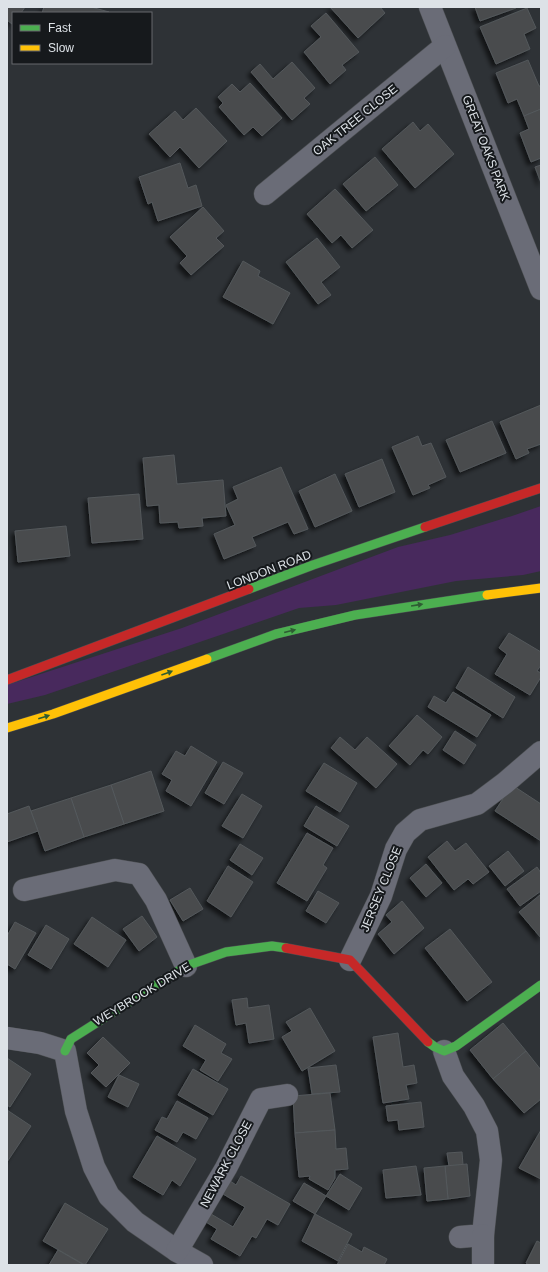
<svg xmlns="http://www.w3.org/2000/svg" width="548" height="1272" viewBox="0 0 548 1272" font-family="Arial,sans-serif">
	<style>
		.green { fill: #48295d }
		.building { fill: #484c4e; stroke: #54585b; filter: url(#shadow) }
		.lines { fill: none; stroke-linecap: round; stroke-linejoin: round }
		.street-casing { stroke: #4b4e51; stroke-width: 23 }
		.fast-casing { stroke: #4b4e51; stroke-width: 10 }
		.slow-casing { stroke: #4b4e51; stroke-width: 10 }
		.jam-casing { stroke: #4b4e51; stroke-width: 10 }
		.street { stroke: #6a6c77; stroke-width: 22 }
		.fast { stroke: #4caf50; stroke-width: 9 }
		.slow { stroke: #ffc107; stroke-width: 9 }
		.jam { stroke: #c62828; stroke-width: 9 }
		.oneway { fill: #2e5c33 }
		.labels { text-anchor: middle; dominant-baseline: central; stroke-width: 4; stroke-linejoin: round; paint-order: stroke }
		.street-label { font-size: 12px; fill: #dde2e7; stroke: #16191c }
	</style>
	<defs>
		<filter id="shadow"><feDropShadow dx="-3.5" dy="3.5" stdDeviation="2" flood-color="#0009"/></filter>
	</defs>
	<rect width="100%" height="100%" fill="#2e3236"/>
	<path class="green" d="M541,506V571L523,575L456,581L336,605L299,608L45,695L7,704V685L182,628L398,547L450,535L512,516Z"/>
	<g class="building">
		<path d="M7,7H25L21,13H13L12,24L7,20Z"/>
		<path d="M44,7H91L109,12L42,13Z"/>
		<path d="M330,7H380L385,13L358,38Z"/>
		<path d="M475,7H516V8L480,21Z"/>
		<path d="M527,8L536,28L524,34L530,49L496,64L480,27Z"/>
		<path d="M326,13L359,52L342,65L346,70L330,84L304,52L321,37L311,26Z"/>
		<path d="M528,60L539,86H541V109L524,116L517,99L508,103L496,73Z"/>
		<path d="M292,62L315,88L304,98L310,104L292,120L251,72L260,64L273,79Z"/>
		<path d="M250,83L282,118L262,136L253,127L244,135L219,107L223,103L218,97L232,84L240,92Z"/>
		<path d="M196,108L227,141L199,168L180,147L170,157L149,134L175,111L183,120Z"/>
		<path d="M541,109V158L531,162L520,133L529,129L524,116Z"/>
		<path d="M413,122L420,131L428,124L454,154L415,188L382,149Z"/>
		<path d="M375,157L398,185L366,211L343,184Z"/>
		<path d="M180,163L188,188L196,185L202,206L158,221L152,202L148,204L139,177Z"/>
		<path d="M541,165V183L535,167Z"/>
		<path d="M335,189L373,230L352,248L341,235L332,243L307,214Z"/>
		<path d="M203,207L224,231L216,238L224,246L191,275L180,263L187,256L170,237Z"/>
		<path d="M317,238L340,267L321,282L331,295L318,304L286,262Z"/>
		<path d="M243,261L260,271L258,276L290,293L273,324L223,297Z"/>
		<path d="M541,405V444L527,449L529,453L516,459L500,422Z"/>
		<path d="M492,421L506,453L460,472L446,440Z"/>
		<path d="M418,436L422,446L431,443L446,477L428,485L430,488L413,495L392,447Z"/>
		<path d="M174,455L177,484L223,480L226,516L202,518L203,526L179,528L178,522L160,523L159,505L147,506L143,458Z"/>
		<path d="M382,459L395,492L359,507L345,474Z"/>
		<path d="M281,467L308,529L294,534L288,522L252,537L256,546L224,559L214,534L235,525L226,505L238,499L233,487Z"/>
		<path d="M335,474L352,511L315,527L299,491Z"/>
		<path d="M139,494L143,539L92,543L88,498Z"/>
		<path d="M66,526L70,556L18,562L15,531Z"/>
		<path d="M509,633L541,652V665L537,671L541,673V677L530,695L495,674L507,654L499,648Z"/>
		<path d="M468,667L515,697L503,718L456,688Z"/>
		<path d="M453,692L491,715L477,737L428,707L434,696L446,703Z"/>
		<path d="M417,715L442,737L428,754L423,750L410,765L389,746Z"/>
		<path d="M455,731L476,745L464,764L443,750Z"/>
		<path d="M340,737L355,750L367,737L397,764L376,788L331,748Z"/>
		<path d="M191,746L217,762L191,806L166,791L172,780L162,774L176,751L185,756Z"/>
		<path d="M223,762L243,773L224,804L205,793Z"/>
		<path d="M324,763L357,783L340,812L306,791Z"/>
		<path d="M151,771L164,811L124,824L111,785Z"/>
		<path d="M111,785L124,824L84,837L71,798Z"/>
		<path d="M512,785L541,804V841L495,811Z"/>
		<path d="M242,794L262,806L243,838L222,826Z"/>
		<path d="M71,798L84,837L45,851L31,811Z"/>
		<path d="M29,806L38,831L7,842V814Z"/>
		<path d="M316,806L349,826L337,846L304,826Z"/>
		<path d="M307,833L333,848L323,865L327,868L307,901L277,883Z"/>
		<path d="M447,841L455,851L466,843L489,872L473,884L468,879L454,890L428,857Z"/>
		<path d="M240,844L263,858L252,875L230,860Z"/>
		<path d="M508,851L524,871L505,886L489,866Z"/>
		<path d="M426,864L442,883L426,897L410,878Z"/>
		<path d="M228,866L253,882L231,917L207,901Z"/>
		<path d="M537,867L541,873V891L520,906L507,889Z"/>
		<path d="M190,888L203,909L183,921L170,900Z"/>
		<path d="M318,891L339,903L326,923L306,911Z"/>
		<path d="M540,895L541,896V938L519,912Z"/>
		<path d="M402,901L424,928L394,954L378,934L392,922L386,915Z"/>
		<path d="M142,916L157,937L139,951L123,929Z"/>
		<path d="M92,917L126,940L108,967L74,944Z"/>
		<path d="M15,922L36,933L15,969L7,964V936Z"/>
		<path d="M46,925L69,939L51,969L28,955Z"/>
		<path d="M450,929L492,982L467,1001L425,948Z"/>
		<path d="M247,998L248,1008L269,1005L274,1039L249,1043L246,1023L236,1025L232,1000Z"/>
		<path d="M310,1008L335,1051L302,1071L282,1037L292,1031L286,1022Z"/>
		<path d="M503,1023L526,1051L493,1079L470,1050Z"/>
		<path d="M195,1025L226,1044L221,1053L232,1059L218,1081L200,1070L206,1060L183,1046Z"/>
		<path d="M398,1033L403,1067L414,1065L417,1083L406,1085L409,1099L383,1103L373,1037Z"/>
		<path d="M103,1037L130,1063L106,1087L91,1073L99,1065L87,1053Z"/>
		<path d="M526,1051L541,1070V1099L524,1113L493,1079Z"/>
		<path d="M7,1058L31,1074L10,1107L7,1105Z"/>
		<path d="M336,1065L340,1092L312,1094L308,1068Z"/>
		<path d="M193,1069L228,1089L213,1115L178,1095Z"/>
		<path d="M119,1075L139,1084L128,1107L108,1097Z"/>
		<path d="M330,1093L335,1130L295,1133L293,1096Z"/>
		<path d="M177,1101L208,1118L196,1139L183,1132L177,1142L155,1130L162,1117L167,1119Z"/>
		<path d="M421,1102L424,1127L399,1130L398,1120L388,1121L386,1106Z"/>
		<path d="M7,1110L31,1126L7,1162Z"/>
		<path d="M335,1130L336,1149L346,1148L348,1169L335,1170V1178L328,1190L309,1179L310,1176L299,1177L295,1133Z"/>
		<path d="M541,1130V1179L519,1168Z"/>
		<path d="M157,1136L196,1159L180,1186L172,1180L163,1195L133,1177Z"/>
		<path d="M462,1152L463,1165L449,1166L447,1153Z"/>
		<path d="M467,1164L470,1196L448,1199L445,1166Z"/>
		<path d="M416,1166L421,1195L386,1198L383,1170Z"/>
		<path d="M445,1166L448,1199L427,1201L424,1168Z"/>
		<path d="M340,1174L362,1188L349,1210L326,1196Z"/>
		<path d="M241,1176L290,1204L278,1225L267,1219L256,1238L252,1236L240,1256L211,1239L217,1229L206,1222L211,1214L233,1227L245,1207L223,1194L230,1181L236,1185Z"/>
		<path d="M304,1183L326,1196L315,1214L293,1201Z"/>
		<path d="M65,1203L108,1229L85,1265L43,1241Z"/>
		<path d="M315,1214L352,1234L338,1261L302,1241Z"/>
		<path d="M537,1241L541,1243V1265H529L526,1263Z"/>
		<path d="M348,1244L362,1252L364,1247L387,1259L384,1265H337Z"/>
		<path d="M58,1250L84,1265H49Z"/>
	</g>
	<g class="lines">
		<g class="street-casing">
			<g id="street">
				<path d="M430,7L541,289"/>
				<path d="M265,194L445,46"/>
				<path d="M24,890L115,870L139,874L156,900L186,966"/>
				<path d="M350,960L381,896L396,849L405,833L420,820L477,804L505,783L541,752"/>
				<path d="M7,1038L40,1043L65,1051L76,1111L94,1167L109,1196L135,1222L177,1251L202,1265"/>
				<path d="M444,1051L453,1076L474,1106L487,1131L491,1160L483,1235L460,1237"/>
				<path d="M483,1235V1265"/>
				<path d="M177,1251L226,1168L261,1099L287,1095"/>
			</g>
		</g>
		<g class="fast-casing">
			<g id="fast">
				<path d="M249,589L313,565L425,527"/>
				<path d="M207,659L276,634L355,615L487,595"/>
				<path d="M428,1042L435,1047L444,1051L456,1046L541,985"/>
				<path d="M65,1051L71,1039L186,966L226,952L272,946L286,948"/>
			</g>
		</g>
		<g class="slow-casing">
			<g id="slow">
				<path d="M487,595L541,588"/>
				<path d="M7,728L53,714L207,659"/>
			</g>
		</g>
		<g class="jam-casing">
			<g id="jam">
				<path d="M425,527L541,488"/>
				<path d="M7,680L249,589"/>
				<path d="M286,948L350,960L428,1042"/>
			</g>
		</g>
		<use href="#street" class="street"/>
		<use href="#fast" class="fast"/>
		<use href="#slow" class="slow"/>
		<use href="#jam" class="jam"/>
	</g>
	<defs><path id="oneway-solid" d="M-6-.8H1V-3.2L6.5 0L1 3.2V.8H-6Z"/></defs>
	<g class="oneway">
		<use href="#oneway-solid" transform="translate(417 605) rotate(-9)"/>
		<use href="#oneway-solid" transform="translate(290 631) rotate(-14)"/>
		<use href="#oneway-solid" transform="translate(167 673) rotate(-20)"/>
		<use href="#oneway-solid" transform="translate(44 717) rotate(-17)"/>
	</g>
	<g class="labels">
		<g class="street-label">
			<text transform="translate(355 120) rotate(-39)">OAK TREE CLOSE</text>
			<text transform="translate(486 148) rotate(69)">GREAT OAKS PARK</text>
			<text transform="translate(269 570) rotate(-21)">LONDON ROAD</text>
			<text transform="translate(381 889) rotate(-68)">JERSEY CLOSE</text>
			<text transform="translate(142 994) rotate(-31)">WEYBROOK DRIVE</text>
			<text transform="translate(226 1164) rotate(-62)">NEWARK CLOSE</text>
		</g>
	</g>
	<rect width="548" height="1272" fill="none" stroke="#dde2e7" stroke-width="16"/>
	<rect x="12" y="12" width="140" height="52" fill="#16191c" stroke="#66696d"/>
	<rect x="20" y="25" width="20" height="6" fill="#4caf50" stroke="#66696d"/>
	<text x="48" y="32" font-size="12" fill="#dde2e7">Fast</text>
	<rect x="20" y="45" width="20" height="6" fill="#ffc107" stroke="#66696d"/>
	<text x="48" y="52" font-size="12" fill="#dde2e7">Slow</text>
</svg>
